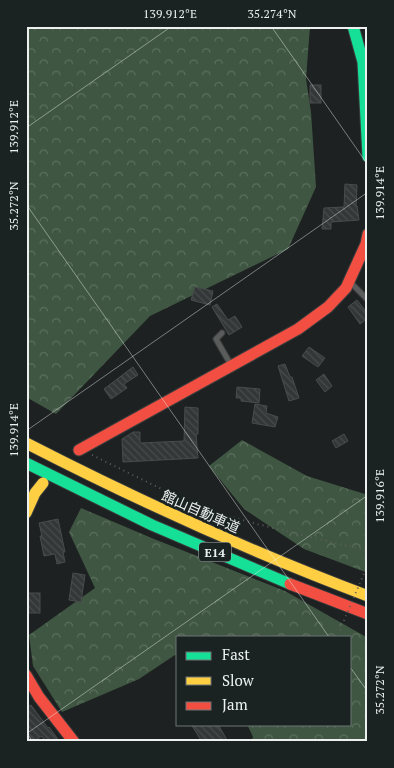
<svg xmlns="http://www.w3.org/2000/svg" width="394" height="768" viewBox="0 0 394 768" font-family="'PT Serif','Noto Sans JP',serif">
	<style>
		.forest { fill: url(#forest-crowns) }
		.building { fill: url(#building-back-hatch); stroke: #484c4c }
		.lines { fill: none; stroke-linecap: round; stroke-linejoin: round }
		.lane-casing { stroke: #3b3d3d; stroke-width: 7 }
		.fast-casing { stroke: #3b3d3d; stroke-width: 13 }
		.slow-casing { stroke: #3b3d3d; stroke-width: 13 }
		.jam-casing { stroke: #3b3d3d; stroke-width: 13 }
		.path { stroke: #5b5d5d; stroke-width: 2; stroke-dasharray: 1 4; stroke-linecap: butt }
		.lane { stroke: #595c5b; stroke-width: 5 }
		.fast { stroke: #16e098; stroke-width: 11 }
		.slow { stroke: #ffcf43; stroke-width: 11 }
		.jam { stroke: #f24e42; stroke-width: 11 }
		.path-bridge { stroke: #5b5d5d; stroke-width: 2; stroke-dasharray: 1 4; stroke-linecap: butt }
		.ticks { fill: none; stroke: #ecf1f0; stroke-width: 1; stroke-opacity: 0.45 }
		.labels { text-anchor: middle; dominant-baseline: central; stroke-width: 5; stroke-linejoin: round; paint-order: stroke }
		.shield { fill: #1b2322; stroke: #adb3b2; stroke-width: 1 }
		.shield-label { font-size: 12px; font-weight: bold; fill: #ecf1f0 }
		.street-label { font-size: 14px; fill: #ecf1f0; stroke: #1b2322 }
		.neatline { fill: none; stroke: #ecf1f0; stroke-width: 2 }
		.ticks-label { font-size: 12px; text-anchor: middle; fill: #ecf1f0 }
	</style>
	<defs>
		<pattern id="forest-crowns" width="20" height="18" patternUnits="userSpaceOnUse" patternTransform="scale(1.25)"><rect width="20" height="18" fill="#3f5742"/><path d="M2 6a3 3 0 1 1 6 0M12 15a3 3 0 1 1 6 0" fill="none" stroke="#5b705e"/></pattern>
		<pattern id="building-back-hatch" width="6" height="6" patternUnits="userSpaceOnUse" patternTransform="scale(1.25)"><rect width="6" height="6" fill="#343738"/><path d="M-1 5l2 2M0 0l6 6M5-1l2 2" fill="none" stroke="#484b4b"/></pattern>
	</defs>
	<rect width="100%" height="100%" fill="#1d2121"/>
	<g class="forest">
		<path d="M26,26H310L306,79L311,112L316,187L288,249L150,316L56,414L26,397Z"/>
		<path d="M242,440L307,476L368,495V573L304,549L244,509L209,466Z"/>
		<path d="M81,508L154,539L285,591L368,638V742H251L253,737L247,724H350V637H178V656L175,655L139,679L62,712L33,666L29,635L95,588L69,532Z"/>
	</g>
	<g class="building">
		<rect x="310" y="85" width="11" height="18"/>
		<path d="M345,184L357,185L356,206H357L359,220L331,222V229H322L324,208L344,207Z"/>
		<path d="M195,287L213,291L210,305L191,300Z"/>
		<path d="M357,300L368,314V318L360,324L348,307Z"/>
		<path d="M217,304L228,320L235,316L242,327L229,335L212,307Z"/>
		<path d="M309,347L325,358L318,367L302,356Z"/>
		<path d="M285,364L290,377H292L299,398L289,401L278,366Z"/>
		<path d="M133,367L138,375L124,384L127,388L111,399L104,389Z"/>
		<path d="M324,374L332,386L325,392L316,380Z"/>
		<path d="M237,387L260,389L259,403L241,401V398H236Z"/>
		<path d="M255,404L267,406L266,413L278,417L275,427L252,423Z"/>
		<path d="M185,407L198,408V434H196L198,458L123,462L122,439L133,432H140V443L184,441Z"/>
		<path d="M344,434L348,441L336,448L332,441Z"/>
		<path d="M58,519L65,552H63L65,562L57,564L55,554L44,556L40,536H42L39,523Z"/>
		<path d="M73,573L85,575L81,602L69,600Z"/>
		<rect x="26" y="593" width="14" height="20"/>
		<path d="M31,705L48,728L49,727L60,742H45L42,736L32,742H26V708Z"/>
		<path d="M191,724H218L228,742H202Z"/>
	</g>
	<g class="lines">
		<g class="lane-casing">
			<g id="lane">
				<path d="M351,283L368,300"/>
				<path d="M222,333L216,339L231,365"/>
			</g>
		</g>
		<g class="fast-casing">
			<g id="fast">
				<path d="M353,26L363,62L368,157"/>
				<path d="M26,463L152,525L290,584"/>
			</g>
		</g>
		<g class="slow-casing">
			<g id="slow">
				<path d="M26,443C137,500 251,552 368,596"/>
				<path d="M26,513L35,493L43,483"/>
			</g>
		</g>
		<g class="jam-casing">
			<g id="jam">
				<path d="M79,450L298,329L328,307L346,288L366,244L368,234"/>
				<path d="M290,584L368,614"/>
				<path d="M26,675L39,697L74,742"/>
			</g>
		</g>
		<path class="path" d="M92,455L186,501L218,513L257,524L368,551"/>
		<use href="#lane" class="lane"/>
		<use href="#fast" class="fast"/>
		<use href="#slow" class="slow"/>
		<use href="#jam" class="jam"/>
		<path class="path-bridge" d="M340,630L368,564"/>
	</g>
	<path class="ticks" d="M271,26L368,165M26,128L172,26M26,204L329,637M26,431L368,192M350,667L368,692M26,732L33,742M26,734L368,495"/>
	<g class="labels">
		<rect class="shield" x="199" y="542.5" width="32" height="19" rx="4"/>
		<g class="shield-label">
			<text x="215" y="552">E14</text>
		</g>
		<g class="street-label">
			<text transform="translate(201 511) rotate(24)">館山自動車道</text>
		</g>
	</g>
	<rect width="394" height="768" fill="none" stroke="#1b2322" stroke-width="55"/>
	<rect x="176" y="636" width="175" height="90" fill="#1b2322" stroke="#6f7574"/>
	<rect x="186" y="652" width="25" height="8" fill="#16e098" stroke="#6f7574"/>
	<text x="222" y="660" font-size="15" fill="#ecf1f0">Fast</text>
	<rect x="186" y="677" width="25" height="8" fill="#ffcf43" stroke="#6f7574"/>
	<text x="222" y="686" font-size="15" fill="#ecf1f0">Slow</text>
	<rect x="186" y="702" width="25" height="8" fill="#f24e42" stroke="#6f7574"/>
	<text x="222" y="710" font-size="15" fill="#ecf1f0">Jam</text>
	<rect x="28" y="28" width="338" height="712" class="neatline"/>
	<g class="ticks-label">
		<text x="170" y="18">139.912°E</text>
		<text x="272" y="18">35.274°N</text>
		<text transform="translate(14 127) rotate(-90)" y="4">139.912°E</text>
		<text transform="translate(380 193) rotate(-90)" y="4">139.914°E</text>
		<text transform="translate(14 206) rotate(-90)" y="4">35.272°N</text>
		<text transform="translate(14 430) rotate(-90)" y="4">139.914°E</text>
		<text transform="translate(380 496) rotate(-90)" y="4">139.916°E</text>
		<text transform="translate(380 690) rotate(-90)" y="4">35.272°N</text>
	</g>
</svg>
